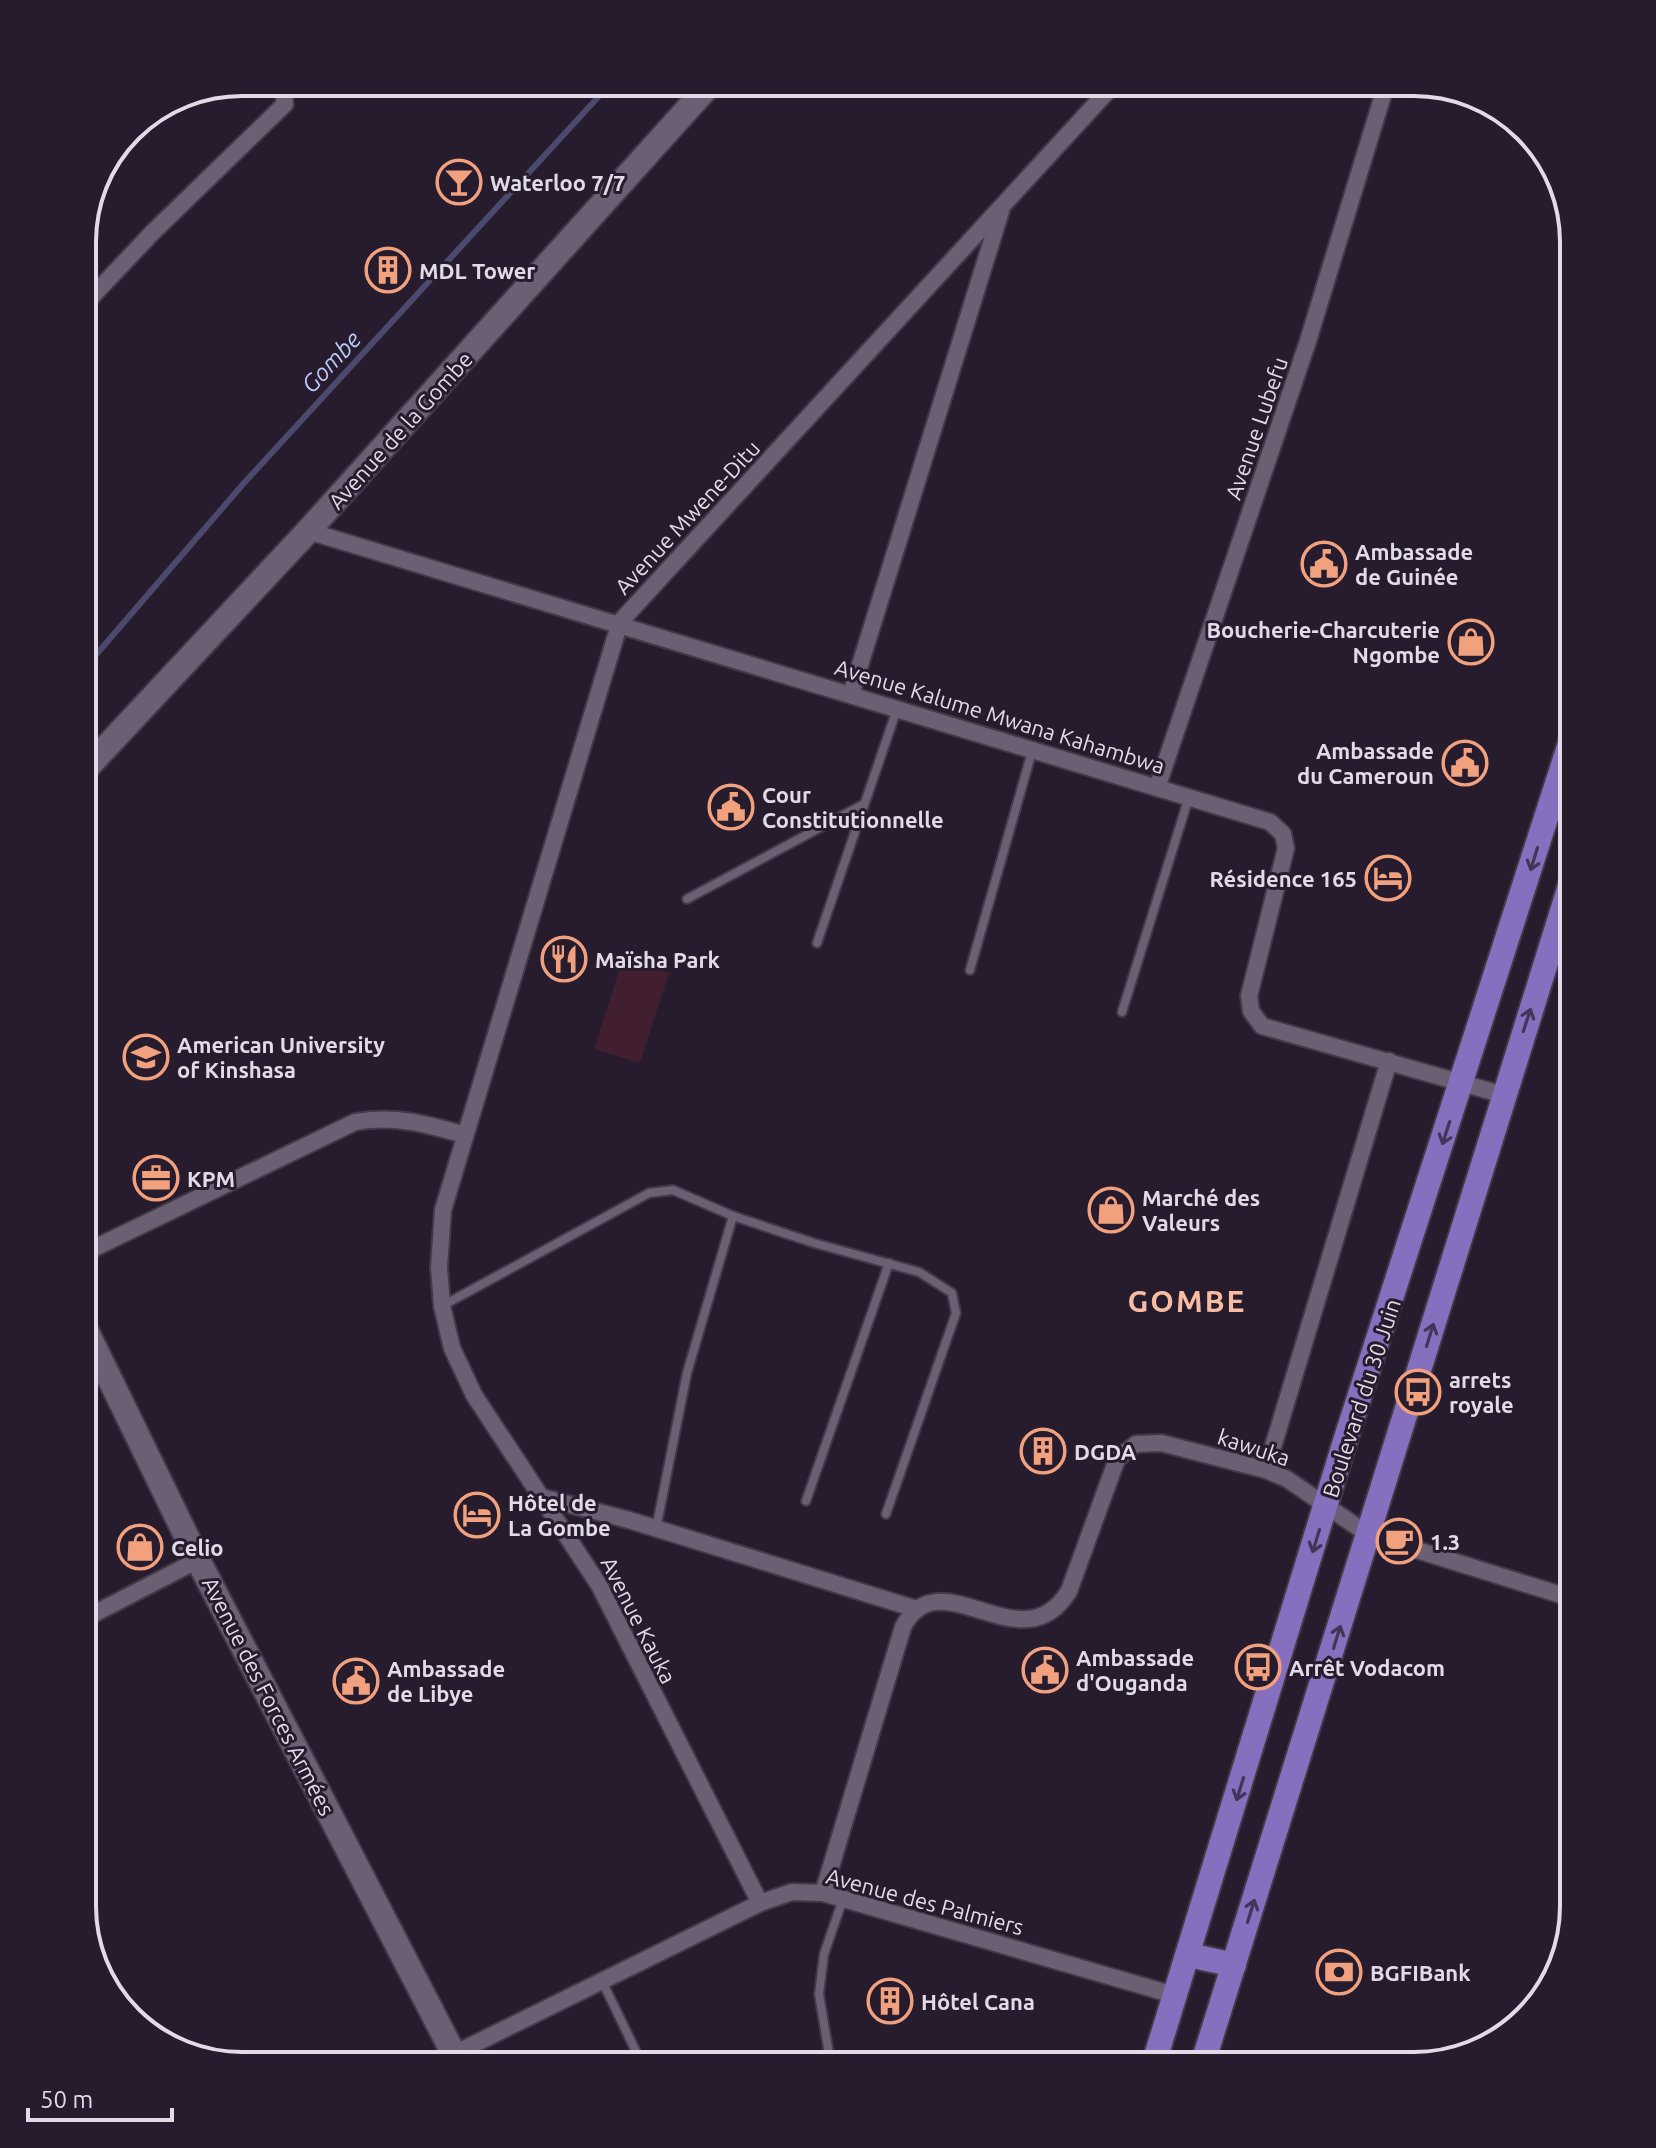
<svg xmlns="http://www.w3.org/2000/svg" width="1656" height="2148" viewBox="0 0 1656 2148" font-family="Ubuntu,sans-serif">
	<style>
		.green { fill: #421e31 }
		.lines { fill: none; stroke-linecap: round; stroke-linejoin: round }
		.stream { stroke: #4b496c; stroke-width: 6 }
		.lane-casing { stroke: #423947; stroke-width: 12 }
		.street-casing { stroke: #423947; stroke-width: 20 }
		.secondary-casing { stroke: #423947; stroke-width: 28 }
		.primary-casing { stroke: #423947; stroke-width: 28 }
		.lane { stroke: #6b5f73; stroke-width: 8 }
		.street { stroke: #6b5f73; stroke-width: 16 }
		.secondary { stroke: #6b5f73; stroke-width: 24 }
		.primary { stroke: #866fbf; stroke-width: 24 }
		.oneway { stroke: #433559 }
		.labels { text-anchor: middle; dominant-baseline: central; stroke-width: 6; stroke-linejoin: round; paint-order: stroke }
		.poi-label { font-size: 22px; font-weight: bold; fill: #e2dbe7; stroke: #261c2d; text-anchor: start }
		.street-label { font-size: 22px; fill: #e2dbe7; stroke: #261c2d }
		.water-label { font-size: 24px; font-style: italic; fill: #bcc8f9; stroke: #261c2d }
		.district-label { font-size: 30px; font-weight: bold; letter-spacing: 2px; fill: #f9bca1; stroke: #261c2d }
		.rim { fill: none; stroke: #e2dbe7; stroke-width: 4 }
	</style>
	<rect width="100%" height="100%" fill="#261c2d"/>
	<path class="green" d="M623,959L669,973L640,1063L594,1049Z"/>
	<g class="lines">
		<path class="stream" d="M82,671L244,483L612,82"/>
		<g class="lane-casing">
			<g id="lane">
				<path d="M687,899L864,804"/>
				<path d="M817,943L897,709"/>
				<path d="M970,970L1033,748"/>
				<path d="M1122,1012L1189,797"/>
				<path d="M442,1306L649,1193L673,1190L733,1216L814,1243L919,1272L952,1293L956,1313L886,1514"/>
				<path d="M806,1501L889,1263"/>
				<path d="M656,1529L687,1373L733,1216"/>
				<path d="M602,1981L643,2066"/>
				<path d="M831,2066L819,1994L824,1954L843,1899"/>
			</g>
		</g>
		<g class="street-casing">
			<g id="street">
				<path d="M82,307L152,233L285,104L282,82"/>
				<path d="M308,531L1270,822L1283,834L1286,848L1249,996L1251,1011L1262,1026L1504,1095"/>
				<path d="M851,694L1001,211"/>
				<path d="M1158,785L1308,341L1387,82"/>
				<path d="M82,1254L355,1122C394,1115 427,1124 465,1135"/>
				<path d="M1266,1470L1389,1061"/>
				<path d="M541,1497L629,1520L913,1608"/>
				<path d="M82,1620L198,1560"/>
				<path d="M823,1893L903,1627C940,1555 1022,1668 1069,1591L1117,1459L1136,1444L1161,1443L1266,1470L1287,1479L1369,1535L1574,1599"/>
				<path d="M760,1903L599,1585L474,1395L452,1348L442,1306L439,1267L443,1210L620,622L1116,82"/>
				<path d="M454,2054L760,1903L792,1892L823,1893L1174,1995"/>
			</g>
		</g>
		<g class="secondary-casing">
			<g id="secondary">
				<path d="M82,773L308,531L712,82"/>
				<path d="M82,1322L198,1560L460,2066"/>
			</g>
		</g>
		<g class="primary-casing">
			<g id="primary">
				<path d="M1189,1955L1234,1965"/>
				<path d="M1153,2066L1346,1438L1574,731"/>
				<path d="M1202,2066L1574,873"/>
			</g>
		</g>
		<use href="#lane" class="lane"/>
		<use href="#street" class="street"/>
		<use href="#secondary" class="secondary"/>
		<use href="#primary" class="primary"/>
	</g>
	<defs><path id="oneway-shaft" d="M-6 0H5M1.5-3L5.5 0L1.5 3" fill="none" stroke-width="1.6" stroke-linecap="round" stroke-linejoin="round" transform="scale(2)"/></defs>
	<g class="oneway">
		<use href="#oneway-shaft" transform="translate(1534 859) rotate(107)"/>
		<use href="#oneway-shaft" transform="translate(1527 1020) rotate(-72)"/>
		<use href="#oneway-shaft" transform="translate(1446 1133) rotate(108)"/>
		<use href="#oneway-shaft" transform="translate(1430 1335) rotate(-73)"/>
		<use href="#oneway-shaft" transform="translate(1316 1541) rotate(107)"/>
		<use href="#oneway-shaft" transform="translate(1337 1637) rotate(-73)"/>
		<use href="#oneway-shaft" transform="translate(1240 1789) rotate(107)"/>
		<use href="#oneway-shaft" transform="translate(1251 1911) rotate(-73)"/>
	</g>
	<defs>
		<g id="bar-ring" transform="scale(2.3)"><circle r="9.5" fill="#261c2d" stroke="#f1a17d" stroke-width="1.5"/><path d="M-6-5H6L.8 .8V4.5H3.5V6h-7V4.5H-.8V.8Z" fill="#f1a17d"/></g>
		<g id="building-ring" transform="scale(2.3)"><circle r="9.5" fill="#261c2d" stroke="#f1a17d" stroke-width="1.5"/><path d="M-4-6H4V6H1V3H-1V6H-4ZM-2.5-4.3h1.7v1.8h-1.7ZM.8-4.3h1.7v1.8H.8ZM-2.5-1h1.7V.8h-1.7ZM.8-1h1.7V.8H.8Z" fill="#f1a17d"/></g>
		<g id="civic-ring" transform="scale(2.3)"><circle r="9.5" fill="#261c2d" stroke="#f1a17d" stroke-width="1.5"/><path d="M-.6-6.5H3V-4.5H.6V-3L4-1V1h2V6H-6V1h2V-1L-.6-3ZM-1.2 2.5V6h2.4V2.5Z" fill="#f1a17d"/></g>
		<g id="shop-ring" transform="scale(2.3)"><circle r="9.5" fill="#261c2d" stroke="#f1a17d" stroke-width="1.5"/><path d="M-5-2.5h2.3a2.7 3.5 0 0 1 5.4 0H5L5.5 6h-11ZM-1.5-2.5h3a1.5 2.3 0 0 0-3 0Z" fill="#f1a17d"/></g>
		<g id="hotel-ring" transform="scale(2.3)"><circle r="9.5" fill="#261c2d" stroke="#f1a17d" stroke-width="1.5"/><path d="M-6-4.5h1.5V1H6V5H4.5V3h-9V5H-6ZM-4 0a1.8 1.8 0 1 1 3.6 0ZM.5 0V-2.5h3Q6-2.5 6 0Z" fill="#f1a17d"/></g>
		<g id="restaurant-ring" transform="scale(2.3)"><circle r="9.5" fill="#261c2d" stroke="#f1a17d" stroke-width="1.5"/><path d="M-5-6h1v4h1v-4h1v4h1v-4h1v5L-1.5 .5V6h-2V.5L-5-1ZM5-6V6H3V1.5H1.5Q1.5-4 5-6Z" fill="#f1a17d"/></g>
		<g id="university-ring" transform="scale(2.3)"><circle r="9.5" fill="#261c2d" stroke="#f1a17d" stroke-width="1.5"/><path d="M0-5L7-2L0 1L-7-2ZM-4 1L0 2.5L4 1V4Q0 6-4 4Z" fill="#f1a17d"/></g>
		<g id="office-ring" transform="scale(2.3)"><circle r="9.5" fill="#261c2d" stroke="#f1a17d" stroke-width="1.5"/><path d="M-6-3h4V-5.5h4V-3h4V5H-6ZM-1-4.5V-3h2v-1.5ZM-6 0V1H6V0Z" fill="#f1a17d"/></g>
		<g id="bus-ring" transform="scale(2.3)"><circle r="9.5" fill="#261c2d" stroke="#f1a17d" stroke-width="1.5"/><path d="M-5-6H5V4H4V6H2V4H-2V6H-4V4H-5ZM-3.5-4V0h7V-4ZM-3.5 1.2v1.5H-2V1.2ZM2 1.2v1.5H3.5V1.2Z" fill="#f1a17d"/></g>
		<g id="cafe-ring" transform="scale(2.3)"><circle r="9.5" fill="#261c2d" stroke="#f1a17d" stroke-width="1.5"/><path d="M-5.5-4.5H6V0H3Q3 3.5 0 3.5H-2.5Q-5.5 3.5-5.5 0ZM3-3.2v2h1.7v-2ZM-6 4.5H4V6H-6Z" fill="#f1a17d"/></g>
		<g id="bank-ring" transform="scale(2.3)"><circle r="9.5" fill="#261c2d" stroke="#f1a17d" stroke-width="1.5"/><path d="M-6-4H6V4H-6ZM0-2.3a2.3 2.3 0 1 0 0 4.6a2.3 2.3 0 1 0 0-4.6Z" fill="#f1a17d"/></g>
	</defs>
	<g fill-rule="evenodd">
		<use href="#bar-ring" x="459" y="182"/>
		<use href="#building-ring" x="388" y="270"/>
		<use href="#civic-ring" x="1324" y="564"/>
		<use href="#shop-ring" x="1471" y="642"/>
		<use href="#civic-ring" x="1465" y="763"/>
		<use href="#civic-ring" x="731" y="807"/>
		<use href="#hotel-ring" x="1388" y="878"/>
		<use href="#restaurant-ring" x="564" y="959"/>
		<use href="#university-ring" x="146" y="1057"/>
		<use href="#office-ring" x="156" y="1178"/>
		<use href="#shop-ring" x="1111" y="1210"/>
		<use href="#bus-ring" x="1418" y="1392"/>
		<use href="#building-ring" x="1043" y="1451"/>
		<use href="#hotel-ring" x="477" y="1515"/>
		<use href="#cafe-ring" x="1399" y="1541"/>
		<use href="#shop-ring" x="140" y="1547"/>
		<use href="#bus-ring" x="1258" y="1667"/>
		<use href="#civic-ring" x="1045" y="1670"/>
		<use href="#civic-ring" x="356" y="1681"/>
		<use href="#bank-ring" x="1339" y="1972"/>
		<use href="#building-ring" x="890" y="2001"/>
	</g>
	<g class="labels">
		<g class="poi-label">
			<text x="490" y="182">Waterloo 7/7</text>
			<text x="419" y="270">MDL Tower</text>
			<text x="1355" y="551">Ambassade<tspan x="1355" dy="25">de Guinée</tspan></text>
			<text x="1440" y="629" text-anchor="end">Boucherie-Charcuterie<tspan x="1440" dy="25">Ngombe</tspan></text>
			<text x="1434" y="750" text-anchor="end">Ambassade<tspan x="1434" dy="25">du Cameroun</tspan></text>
			<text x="762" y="794">Cour<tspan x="762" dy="25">Constitutionnelle</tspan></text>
			<text x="1357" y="878" text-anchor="end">Résidence 165</text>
			<text x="595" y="959">Maïsha Park</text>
			<text x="177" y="1044">American University<tspan x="177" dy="25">of Kinshasa</tspan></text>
			<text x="187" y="1178">KPM</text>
			<text x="1142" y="1197">Marché des<tspan x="1142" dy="25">Valeurs</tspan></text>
			<text x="1449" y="1379">arrets<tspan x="1449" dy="25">royale</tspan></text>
			<text x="1074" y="1451">DGDA</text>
			<text x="508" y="1502">Hôtel de<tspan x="508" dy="25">La Gombe</tspan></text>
			<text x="1430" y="1541">1.3</text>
			<text x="171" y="1547">Celio</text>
			<text x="1076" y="1657">Ambassade<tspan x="1076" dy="25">d'Ouganda</tspan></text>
			<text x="1289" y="1667">Arrêt Vodacom</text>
			<text x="387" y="1668">Ambassade<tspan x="387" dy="25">de Libye</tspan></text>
			<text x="1370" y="1972">BGFIBank</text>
			<text x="921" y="2001">Hôtel Cana</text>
		</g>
		<g class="street-label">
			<text transform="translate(1256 428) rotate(-71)">Avenue Lubefu</text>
			<text transform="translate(400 430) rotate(-48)">Avenue de la Gombe</text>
			<text transform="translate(687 517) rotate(-47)">Avenue Mwene-Ditu</text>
			<text transform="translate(1000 716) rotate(17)">Avenue Kalume Mwana Kahambwa</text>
			<text transform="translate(1361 1398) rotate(-72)">Boulevard du 30 Juin</text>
			<text transform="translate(1254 1447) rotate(18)">kawuka</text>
			<text transform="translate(639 1620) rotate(63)">Avenue Kauka</text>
			<text transform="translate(269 1696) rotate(63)">Avenue des Forces Armées</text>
			<text transform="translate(925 1901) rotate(15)">Avenue des Palmiers</text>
		</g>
		<g class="water-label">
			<text transform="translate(331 362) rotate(-47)">Gombe</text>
		</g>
		<g class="district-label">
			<text x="1187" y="1301">GOMBE</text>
		</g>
	</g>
	<path d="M0 0H1656V2148H0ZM242 96H1414A146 146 0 0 1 1560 242V1906A146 146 0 0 1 1414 2052H242A146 146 0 0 1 96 1906V242A146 146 0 0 1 242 96Z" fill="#261c2d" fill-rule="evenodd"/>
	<path class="rim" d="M242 96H1414A146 146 0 0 1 1560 242V1906A146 146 0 0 1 1414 2052H242A146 146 0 0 1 96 1906V242A146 146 0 0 1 242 96Z"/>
	<path d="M28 2108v12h144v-12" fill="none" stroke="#e2dbe7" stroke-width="4"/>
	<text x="40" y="2108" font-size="24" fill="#e2dbe7" stroke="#261c2d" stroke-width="6" paint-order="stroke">50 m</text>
</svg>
